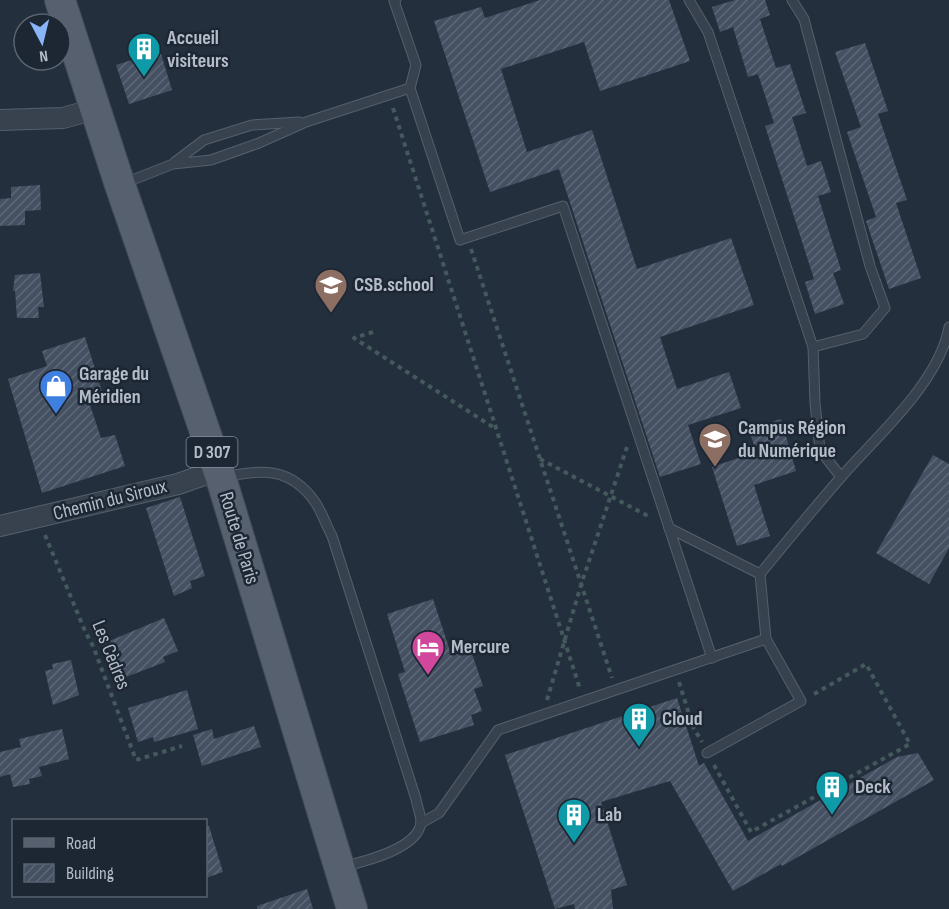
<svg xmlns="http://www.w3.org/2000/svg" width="949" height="909" viewBox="0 0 949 909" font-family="'Sofia Sans Condensed',sans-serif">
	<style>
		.building { fill: url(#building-hatch) }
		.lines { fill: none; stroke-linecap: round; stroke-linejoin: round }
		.service-casing { stroke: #565f6c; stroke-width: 11 }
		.minor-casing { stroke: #565f6c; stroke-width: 22 }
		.primary-casing { stroke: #414a57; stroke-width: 32 }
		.path { stroke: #44595c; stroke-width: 4; stroke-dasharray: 4.5 4.5; stroke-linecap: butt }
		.service { stroke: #38414e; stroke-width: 9 }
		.minor { stroke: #38414e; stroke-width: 20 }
		.primary { stroke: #56606e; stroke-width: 30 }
		.labels { text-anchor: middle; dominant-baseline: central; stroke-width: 5; stroke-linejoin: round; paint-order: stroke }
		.shield { fill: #1d2633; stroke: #878f9c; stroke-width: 1.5 }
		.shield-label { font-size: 18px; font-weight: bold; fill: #b4bcc9 }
		.poi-label { font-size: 20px; font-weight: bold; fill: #b4bcc9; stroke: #1d2633; text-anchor: start }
		.street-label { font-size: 20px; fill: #b4bcc9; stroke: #1d2633 }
	</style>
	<defs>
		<pattern id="building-hatch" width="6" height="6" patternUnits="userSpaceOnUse" patternTransform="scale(1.5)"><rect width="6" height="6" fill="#455162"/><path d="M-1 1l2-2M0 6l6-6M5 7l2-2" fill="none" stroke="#5d6877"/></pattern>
	</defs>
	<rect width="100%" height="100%" fill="#242f3e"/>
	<g class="building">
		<path d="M540,0H669L690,61L600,91L584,42L501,69L527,152L592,130L637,269L731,238L754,305L660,337L677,389L729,372L741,408L688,425L701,464L660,477L559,169L490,192L434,21L481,7L485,18Z"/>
		<path d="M735,0H765L770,15L760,19L776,68L790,64L806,113L792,117L807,166L821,161L831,192L818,196L841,270L833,273L844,304L815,314L805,282L814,279L765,126L774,123L758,74L748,77L733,27L720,32L712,7Z"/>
		<path d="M865,43L888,111L878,114L907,200L896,203L921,278L889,289L866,221L876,217L847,132L861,127L835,52Z"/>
		<path d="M160,51L172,90L129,104L116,65Z"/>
		<path d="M40,185L41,210L25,211V225L0,226V199L11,198V187Z"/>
		<path d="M40,273L44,307H38L39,318H17L15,290L13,291L15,275Z"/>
		<path d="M85,337L105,401L90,405L101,438L115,435L125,466L42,493L8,379L47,366L42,351Z"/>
		<path d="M781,419L796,471L754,485L770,536L737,546L712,467L756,452L749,429Z"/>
		<path d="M933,455L949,464V548L929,584L876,553Z"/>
		<path d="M180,497L205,576L190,581L192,588L174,596L146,508Z"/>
		<path d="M433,599L451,654L470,648L483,686L474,689L482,711L471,715L474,725L420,742L398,674L405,672L387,614Z"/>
		<path d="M164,618L178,651L163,657L165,662L126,677L125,673L116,677L102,644Z"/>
		<path d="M71,660L79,695L53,705L45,671L53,669L52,664Z"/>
		<path d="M187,690L198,729L154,742L153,737L138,742L128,708Z"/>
		<path d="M677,698L699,766L704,763L748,841L897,757L918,753L934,780L782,866L781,864L733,891L670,781L601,802L627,885L611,890L613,909H575L574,904L555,909L505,755Z"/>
		<path d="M254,726L261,747L202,766L193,735L212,729L214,739Z"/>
		<path d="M62,729L69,759L39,767L42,776L29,779L30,784L13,787L10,774L0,777V752L21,747L19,739Z"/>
		<path d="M209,826L223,872L206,878V827Z"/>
		<path d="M307,889L313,909H257V906Z"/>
	</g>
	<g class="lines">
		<g class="service-casing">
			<g id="service">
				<path d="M689,0L708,32L813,347L815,403L820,450L841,477"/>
				<path d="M792,0L804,19L870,266L885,308L863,334L813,347"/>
				<path d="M410,88L460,240L563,206L712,658"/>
				<path d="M175,162L204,140L252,125L299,122"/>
				<path d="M122,184L173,164L211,160L259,143L306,122L410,88L416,65L394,1L396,0"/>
				<path d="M224,477C261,469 291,467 315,502C322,512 326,525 332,536L416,799C417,806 421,815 421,822C419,849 362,862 342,867"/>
				<path d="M669,528L760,574"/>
				<path d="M707,753L801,701L766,639"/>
				<path d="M421,823L439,813L498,730L766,639L760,574C787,541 814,508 843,475C879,434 939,382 949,327"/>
			</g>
		</g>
		<g class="minor-casing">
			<g id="minor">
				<path d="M0,120L63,118L95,109"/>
				<path d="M0,526L178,484L218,470"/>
			</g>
		</g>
		<g class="primary-casing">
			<path id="primary" d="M60,0L120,185L221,478L352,909"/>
		</g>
		<g class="path">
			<path d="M393,108L580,689"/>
			<path d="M471,249L612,678"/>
			<path d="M373,332L354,338L496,429"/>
			<path d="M540,459L650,517"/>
			<path d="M45,535L85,631L93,646L136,760L182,746"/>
			<path d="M679,682L693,727L702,742"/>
			<path d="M547,700L581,585L627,447"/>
			<path d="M714,765L751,832L910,744L866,664L814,694"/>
		</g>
		<use href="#service" class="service"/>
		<use href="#minor" class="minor"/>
		<use href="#primary" class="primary"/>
	</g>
	<defs>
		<g id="building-pin" transform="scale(1.725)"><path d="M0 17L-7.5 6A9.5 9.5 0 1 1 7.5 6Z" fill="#0f9aa8" stroke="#1d2633"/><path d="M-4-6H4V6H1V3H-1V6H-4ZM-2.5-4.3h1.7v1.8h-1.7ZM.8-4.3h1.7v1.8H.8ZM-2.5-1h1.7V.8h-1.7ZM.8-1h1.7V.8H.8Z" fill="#fff"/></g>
		<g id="university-pin" transform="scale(1.725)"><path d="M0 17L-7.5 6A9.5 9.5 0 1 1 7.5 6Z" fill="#8d6e63" stroke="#1d2633"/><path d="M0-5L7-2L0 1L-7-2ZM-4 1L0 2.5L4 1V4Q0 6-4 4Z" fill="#fff"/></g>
		<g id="shop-pin" transform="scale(1.725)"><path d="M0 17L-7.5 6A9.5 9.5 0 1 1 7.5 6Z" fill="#3f7fe0" stroke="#1d2633"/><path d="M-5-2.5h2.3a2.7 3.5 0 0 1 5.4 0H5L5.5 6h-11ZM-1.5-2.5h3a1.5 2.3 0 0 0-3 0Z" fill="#fff"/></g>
		<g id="hotel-pin" transform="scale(1.725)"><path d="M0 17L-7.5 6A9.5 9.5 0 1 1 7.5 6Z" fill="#d1479c" stroke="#1d2633"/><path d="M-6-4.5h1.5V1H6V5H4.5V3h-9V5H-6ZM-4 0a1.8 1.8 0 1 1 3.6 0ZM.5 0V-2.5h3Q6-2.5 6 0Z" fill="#fff"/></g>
	</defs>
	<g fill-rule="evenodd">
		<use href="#building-pin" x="144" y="49"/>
		<use href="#university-pin" x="331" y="285"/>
		<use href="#shop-pin" x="56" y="386"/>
		<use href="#university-pin" x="715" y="439"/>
		<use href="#hotel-pin" x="428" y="647"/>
		<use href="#building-pin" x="639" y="719"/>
		<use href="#building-pin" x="832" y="787"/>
		<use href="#building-pin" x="574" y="815"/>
	</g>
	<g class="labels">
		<rect class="shield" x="186.5" y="437" width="51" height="30" rx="4.5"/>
		<g class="shield-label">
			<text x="212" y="452">D 307</text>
		</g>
		<g class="poi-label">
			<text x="167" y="38">Accueil<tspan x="167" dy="23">visiteurs</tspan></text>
			<text x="354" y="285">CSB.school</text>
			<text x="79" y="374">Garage du<tspan x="79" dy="23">Méridien</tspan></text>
			<text x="738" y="428">Campus Région<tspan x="738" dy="23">du Numérique</tspan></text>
			<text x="451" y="647">Mercure</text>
			<text x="662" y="719">Cloud</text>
			<text x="855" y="787">Deck</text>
			<text x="597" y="815">Lab</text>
		</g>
		<g class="street-label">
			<text transform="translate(110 500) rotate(-14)">Chemin du Siroux</text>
			<text transform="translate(239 538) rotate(73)">Route de Paris</text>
			<text transform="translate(111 655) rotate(68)">Les Cèdres</text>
		</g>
	</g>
	<rect x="12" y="819" width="195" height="78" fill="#1d2633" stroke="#59626f" stroke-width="1.5"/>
	<rect x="24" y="838" width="30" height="9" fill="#56606e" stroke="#59626f" stroke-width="1.5"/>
	<text x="66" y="849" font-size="18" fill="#b4bcc9">Road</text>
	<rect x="24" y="864" width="30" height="18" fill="url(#building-hatch)" stroke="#59626f" stroke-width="1.5"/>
	<text x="66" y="879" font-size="18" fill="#b4bcc9">Building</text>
	<g transform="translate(42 42) rotate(173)"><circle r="28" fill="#1d2633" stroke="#59626f" stroke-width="1.5"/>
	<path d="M0-4.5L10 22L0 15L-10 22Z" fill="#8ab4f8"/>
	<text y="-9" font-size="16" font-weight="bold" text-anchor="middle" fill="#b4bcc9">N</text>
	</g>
</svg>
